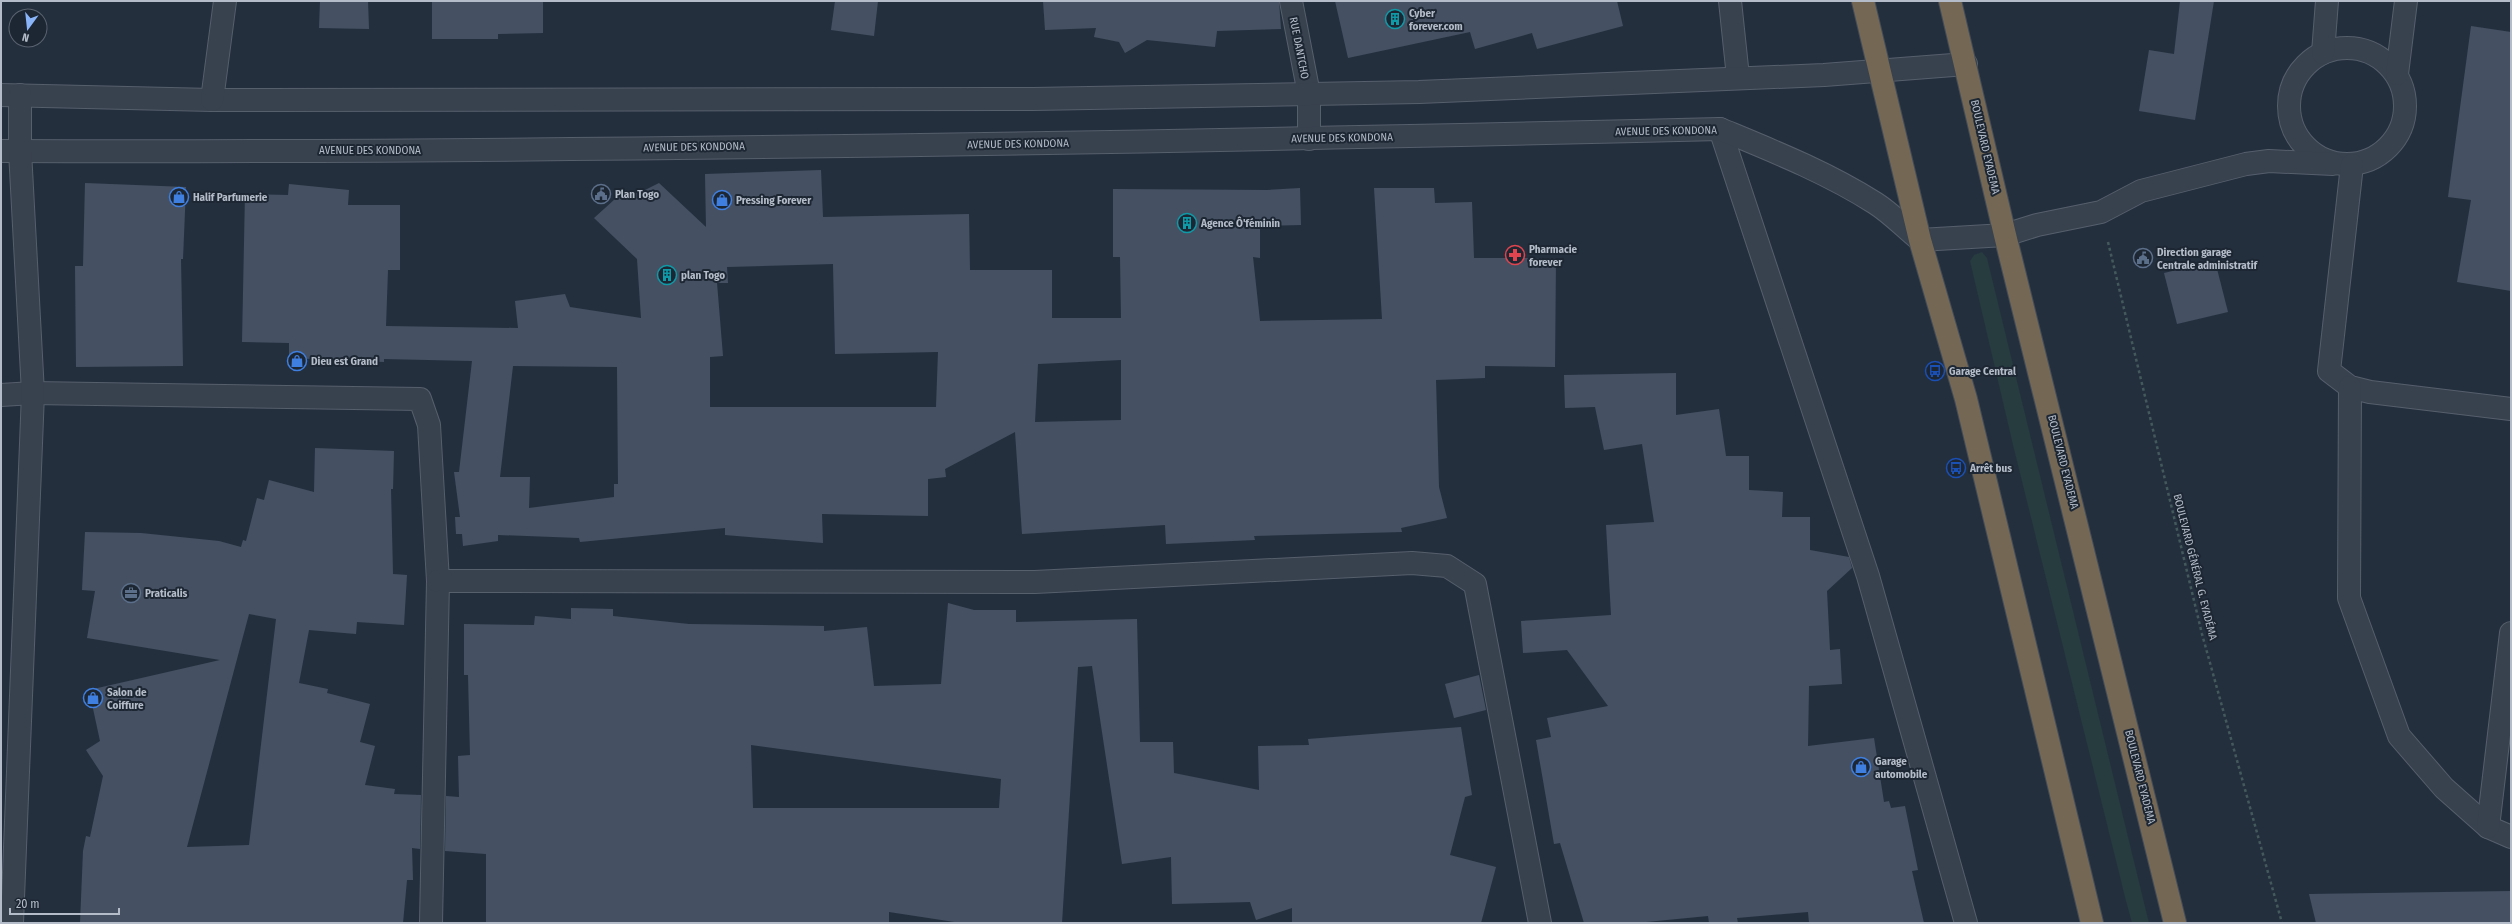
<svg xmlns="http://www.w3.org/2000/svg" width="2512" height="924" viewBox="0 0 2512 924" font-family="'Fira Sans Condensed',sans-serif">
	<style>
		.green { fill: #263c3f }
		.building { fill: #455162; fill-rule: evenodd }
		.lines { fill: none; stroke-linecap: round; stroke-linejoin: round }
		.minor-casing { stroke: #565f6c; stroke-width: 24 }
		.highway-casing { stroke: #434c59; stroke-width: 24 }
		.path { stroke: #44595c; stroke-width: 2.5; stroke-dasharray: 3 3; stroke-linecap: butt }
		.minor { stroke: #38414e; stroke-width: 22 }
		.highway { stroke: #746855; stroke-width: 22 }
		.labels { text-anchor: middle; dominant-baseline: central; stroke-width: 4; stroke-linejoin: round; paint-order: stroke }
		.poi-label { font-size: 11px; font-weight: bold; fill: #b4bcc9; stroke: #1d2633; text-anchor: start }
		.street-label { font-size: 11px; fill: #b4bcc9; stroke: #1d2633 }
	</style>
	<rect width="100%" height="100%" fill="#242f3e"/>
	<path class="green" d="M1982,252L1987,258L2149,923H2132L2126,901L2013,445L1970,261L1974,255Z"/>
	<g class="building">
		<path d="M320,1H368L369,29L319,28Z"/>
		<path d="M432,1H543V33L498,34V39H432Z"/>
		<path d="M835,1H878L874,36L831,30Z"/>
		<path d="M1043,1H1279L1281,29L1217,31L1215,47L1147,40L1125,53L1119,42L1094,37L1096,28L1045,30Z"/>
		<path d="M1335,1H1617L1623,26L1537,49L1532,33L1475,49L1470,32L1348,58Z"/>
		<path d="M2180,1H2214L2195,120L2139,111L2149,50L2174,54Z"/>
		<path d="M2471,26L2511,32V291L2457,282L2471,200L2448,197Z"/>
		<path d="M821,170L823,217L969,214L970,270H1052V318H1121L1120,257H1113V189L1267,190L1300,188L1301,225L1260,226V258L1253,257L1260,321L1382,319L1374,188H1434L1435,203L1472,202L1474,258H1556L1555,367L1485,366V378L1436,380L1439,487L1447,518L1401,528L1402,532L1254,536L1255,540L1166,544L1165,525L1022,534L1015,432L945,469L946,477L928,479V516L822,514L823,543L725,535V528L580,542L579,538L498,535V541L463,546L462,534H456L455,517H460L454,472H459L472,361L384,359V362L289,358V343L242,342L245,194L288,195L289,184L349,190L348,205H400V270H388L386,326L518,328L515,301L565,294L570,307L641,318L637,259L594,218L625,190L641,192L659,183L706,227L705,174ZM833,264L835,354L938,352L936,407H710V357L723,356L717,283H728L727,267ZM1121,360V420L1035,422L1038,364ZM513,366L617,367L618,484H614V497L529,508L530,477H500Z"/>
		<path d="M85,183L186,187L183,259H181L183,366L76,367L75,266H83Z"/>
		<path d="M2215,261L2228,312L2177,324L2164,273Z"/>
		<path d="M1676,373V415L1719,409L1726,456H1749V490L1783,492L1782,517H1810V550L1849,557L1852,568L1827,591L1830,650L1840,649L1842,684L1809,686L1808,746L1874,738L1884,802L1889,801L1891,808L1905,806L1918,870L1912,871L1924,923H1809L1808,912L1737,918L1738,923H1709L1708,916L1636,923H1584L1560,843L1554,844L1536,740L1551,737L1547,718L1608,706L1567,650L1523,653L1521,621L1611,615L1606,525L1654,522L1642,444L1604,450L1595,407L1565,408L1564,375Z"/>
		<path d="M315,448L394,451L393,489H391L393,574L407,575L404,625L357,622L356,634L309,630L299,683L328,689L327,693L370,704L360,742L375,746L365,785L395,789L394,794L421,795L420,849L412,848L413,880H407L403,923H80L83,851L86,836L90,837L103,776L86,750L100,741L89,690L220,660L87,638L95,591L82,590L85,532L141,533L219,541L241,547L243,540L246,541L257,498L264,500L269,480L314,492ZM249,614L276,619L249,845L187,847Z"/>
		<path d="M948,603L974,610H1016V622L1137,619L1140,742H1173L1174,773L1259,790L1258,746L1309,745L1308,739L1461,727L1472,795L1465,797L1450,855L1496,867L1481,923H1292V908L1256,920L1250,902L1172,904L1171,857L1122,864L1092,666L1078,667L1062,923H961L889,912V923H486V854L445,851L446,796L459,797L458,756L470,755L468,675H464V624L534,625L535,616L571,619V608L613,609V616L689,624L824,626V631L867,627L874,686L941,684ZM751,745L1001,779L999,808H753Z"/>
		<path d="M1479,675L1486,710L1454,718L1445,684Z"/>
		<path d="M2511,891V923H2316L2309,894Z"/>
	</g>
	<g class="lines">
		<g class="minor-casing">
			<g id="minor">
				<path d="M1291,1L1309,94V139"/>
				<path d="M1730,1L1738,77"/>
				<circle cx="2347" cy="106" r="58"/>
				<path d="M2323,53L2327,1"/>
				<path d="M2397,74L2406,1"/>
				<path d="M1,95L212,100L1033,99L1419,92L1824,75L1966,64"/>
				<path d="M212,100L225,1"/>
				<path d="M1720,129L1868,576L1966,923"/>
				<path d="M1,151C574,153 1147,143 1720,129C1773,151 1826,172 1875,203C1891,213 1905,228 1920,240L2005,235L2037,225L2101,212L2141,191L2246,164L2269,161L2333,164"/>
				<path d="M2352,165L2329,371L2350,387L2370,392L2511,409"/>
				<path d="M2350,387L2349,598L2399,736L2444,788L2488,827L2511,837"/>
				<path d="M1,395L33,393L420,399L429,425L438,581L431,923"/>
				<path d="M438,581L1035,582L1412,563L1447,566L1475,584L1540,923"/>
				<path d="M2488,827L2511,633"/>
				<path d="M12,923L33,393L20,151V95"/>
			</g>
		</g>
		<g class="highway-casing">
			<g id="highway">
				<path d="M1863,1L1920,240L1966,399L2092,923"/>
				<path d="M1950,1L2005,235L2175,923"/>
			</g>
		</g>
		<path class="path" d="M2108,242L2202,634L2282,923"/>
		<use href="#minor" class="minor"/>
		<use href="#highway" class="highway"/>
	</g>
	<defs>
		<g id="building-ring" transform="scale(1)"><circle r="9.5" fill="#1d2633" stroke="#0f9aa8" stroke-width="1.5"/><path d="M-4-6H4V6H1V3H-1V6H-4ZM-2.5-4.3h1.7v1.8h-1.7ZM.8-4.3h1.7v1.8H.8ZM-2.5-1h1.7V.8h-1.7ZM.8-1h1.7V.8H.8Z" fill="#0f9aa8"/></g>
		<g id="civic-ring" transform="scale(1)"><circle r="9.5" fill="#1d2633" stroke="#5c6f8a" stroke-width="1.5"/><path d="M-.6-6.5H3V-4.5H.6V-3L4-1V1h2V6H-6V1h2V-1L-.6-3ZM-1.2 2.5V6h2.4V2.5Z" fill="#5c6f8a"/></g>
		<g id="shop-ring" transform="scale(1)"><circle r="9.5" fill="#1d2633" stroke="#3f7fe0" stroke-width="1.5"/><path d="M-5-2.5h2.3a2.7 3.5 0 0 1 5.4 0H5L5.5 6h-11ZM-1.5-2.5h3a1.5 2.3 0 0 0-3 0Z" fill="#3f7fe0"/></g>
		<g id="pharmacy-ring" transform="scale(1)"><circle r="9.5" fill="#1d2633" stroke="#e0444e" stroke-width="1.5"/><path d="M-2-6h4v4h4v4h-4v4h-4v-4h-4v-4h4Z" fill="#e0444e"/></g>
		<g id="bus-ring" transform="scale(1)"><circle r="9.5" fill="#1d2633" stroke="#1a4fb4" stroke-width="1.5"/><path d="M-5-6H5V4H4V6H2V4H-2V6H-4V4H-5ZM-3.5-4V0h7V-4ZM-3.5 1.2v1.5H-2V1.2ZM2 1.2v1.5H3.5V1.2Z" fill="#1a4fb4"/></g>
		<g id="office-ring" transform="scale(1)"><circle r="9.5" fill="#1d2633" stroke="#5c6f8a" stroke-width="1.5"/><path d="M-6-3h4V-5.5h4V-3h4V5H-6ZM-1-4.5V-3h2v-1.5ZM-6 0V1H6V0Z" fill="#5c6f8a"/></g>
	</defs>
	<g fill-rule="evenodd">
		<use href="#building-ring" x="1395" y="19"/>
		<use href="#civic-ring" x="601" y="194"/>
		<use href="#shop-ring" x="179" y="197"/>
		<use href="#shop-ring" x="722" y="200"/>
		<use href="#building-ring" x="1187" y="223"/>
		<use href="#pharmacy-ring" x="1515" y="255"/>
		<use href="#civic-ring" x="2143" y="258"/>
		<use href="#building-ring" x="667" y="275"/>
		<use href="#shop-ring" x="297" y="361"/>
		<use href="#bus-ring" x="1935" y="371"/>
		<use href="#bus-ring" x="1956" y="468"/>
		<use href="#office-ring" x="131" y="593"/>
		<use href="#shop-ring" x="93" y="698"/>
		<use href="#shop-ring" x="1861" y="767"/>
	</g>
	<g class="labels">
		<g class="poi-label">
			<text x="1409" y="13">Cyber<tspan x="1409" dy="13">forever.com</tspan></text>
			<text x="615" y="194">Plan Togo</text>
			<text x="193" y="197">Halif Parfumerie</text>
			<text x="736" y="200">Pressing Forever</text>
			<text x="1201" y="223">Agence Ô'féminin</text>
			<text x="1529" y="249">Pharmacie<tspan x="1529" dy="13">forever</tspan></text>
			<text x="2157" y="252">Direction garage<tspan x="2157" dy="13">Centrale administratif</tspan></text>
			<text x="681" y="275">plan Togo</text>
			<text x="311" y="361">Dieu est Grand</text>
			<text x="1949" y="371">Garage Central</text>
			<text x="1970" y="468">Arrêt bus</text>
			<text x="145" y="593">Praticalis</text>
			<text x="107" y="692">Salon de<tspan x="107" dy="13">Coiffure</tspan></text>
			<text x="1875" y="761">Garage<tspan x="1875" dy="13">automobile</tspan></text>
		</g>
		<g class="street-label">
			<text transform="translate(1299 48) rotate(79)">RUE DANTCHO</text>
			<text transform="translate(1666 131) rotate(-1)">AVENUE DES KONDONA</text>
			<text transform="translate(1342 138) rotate(-1)">AVENUE DES KONDONA</text>
			<text transform="translate(1018 144) rotate(-1)">AVENUE DES KONDONA</text>
			<text transform="translate(694 147) rotate(-1)">AVENUE DES KONDONA</text>
			<text transform="translate(1985 147) rotate(77)">BOULEVARD EYADEMA</text>
			<text x="370" y="150">AVENUE DES KONDONA</text>
			<text transform="translate(2063 462) rotate(76)">BOULEVARD EYADEMA</text>
			<text transform="translate(2195 567) rotate(76)">BOULEVARD GÉNÉRAL G. EYADÉMA</text>
			<text transform="translate(2140 777) rotate(76)">BOULEVARD EYADEMA</text>
		</g>
	</g>
	<rect width="2512" height="924" fill="none" stroke="#b4bcc9" stroke-width="4"/>
	<g transform="translate(28 28) rotate(195)"><circle r="19" fill="#1d2633" stroke="#59626f"/>
	<path d="M0-3L7 15L0 10L-7 15Z" fill="#8ab4f8"/>
	<text y="-6" font-size="11" font-weight="bold" text-anchor="middle" fill="#b4bcc9">N</text>
	</g>
	<path d="M10 908v6h109v-6" fill="none" stroke="#b4bcc9" stroke-width="2"/>
	<text x="16" y="908" font-size="12" fill="#b4bcc9" stroke="#1d2633" stroke-width="3" paint-order="stroke">20 m</text>
</svg>
